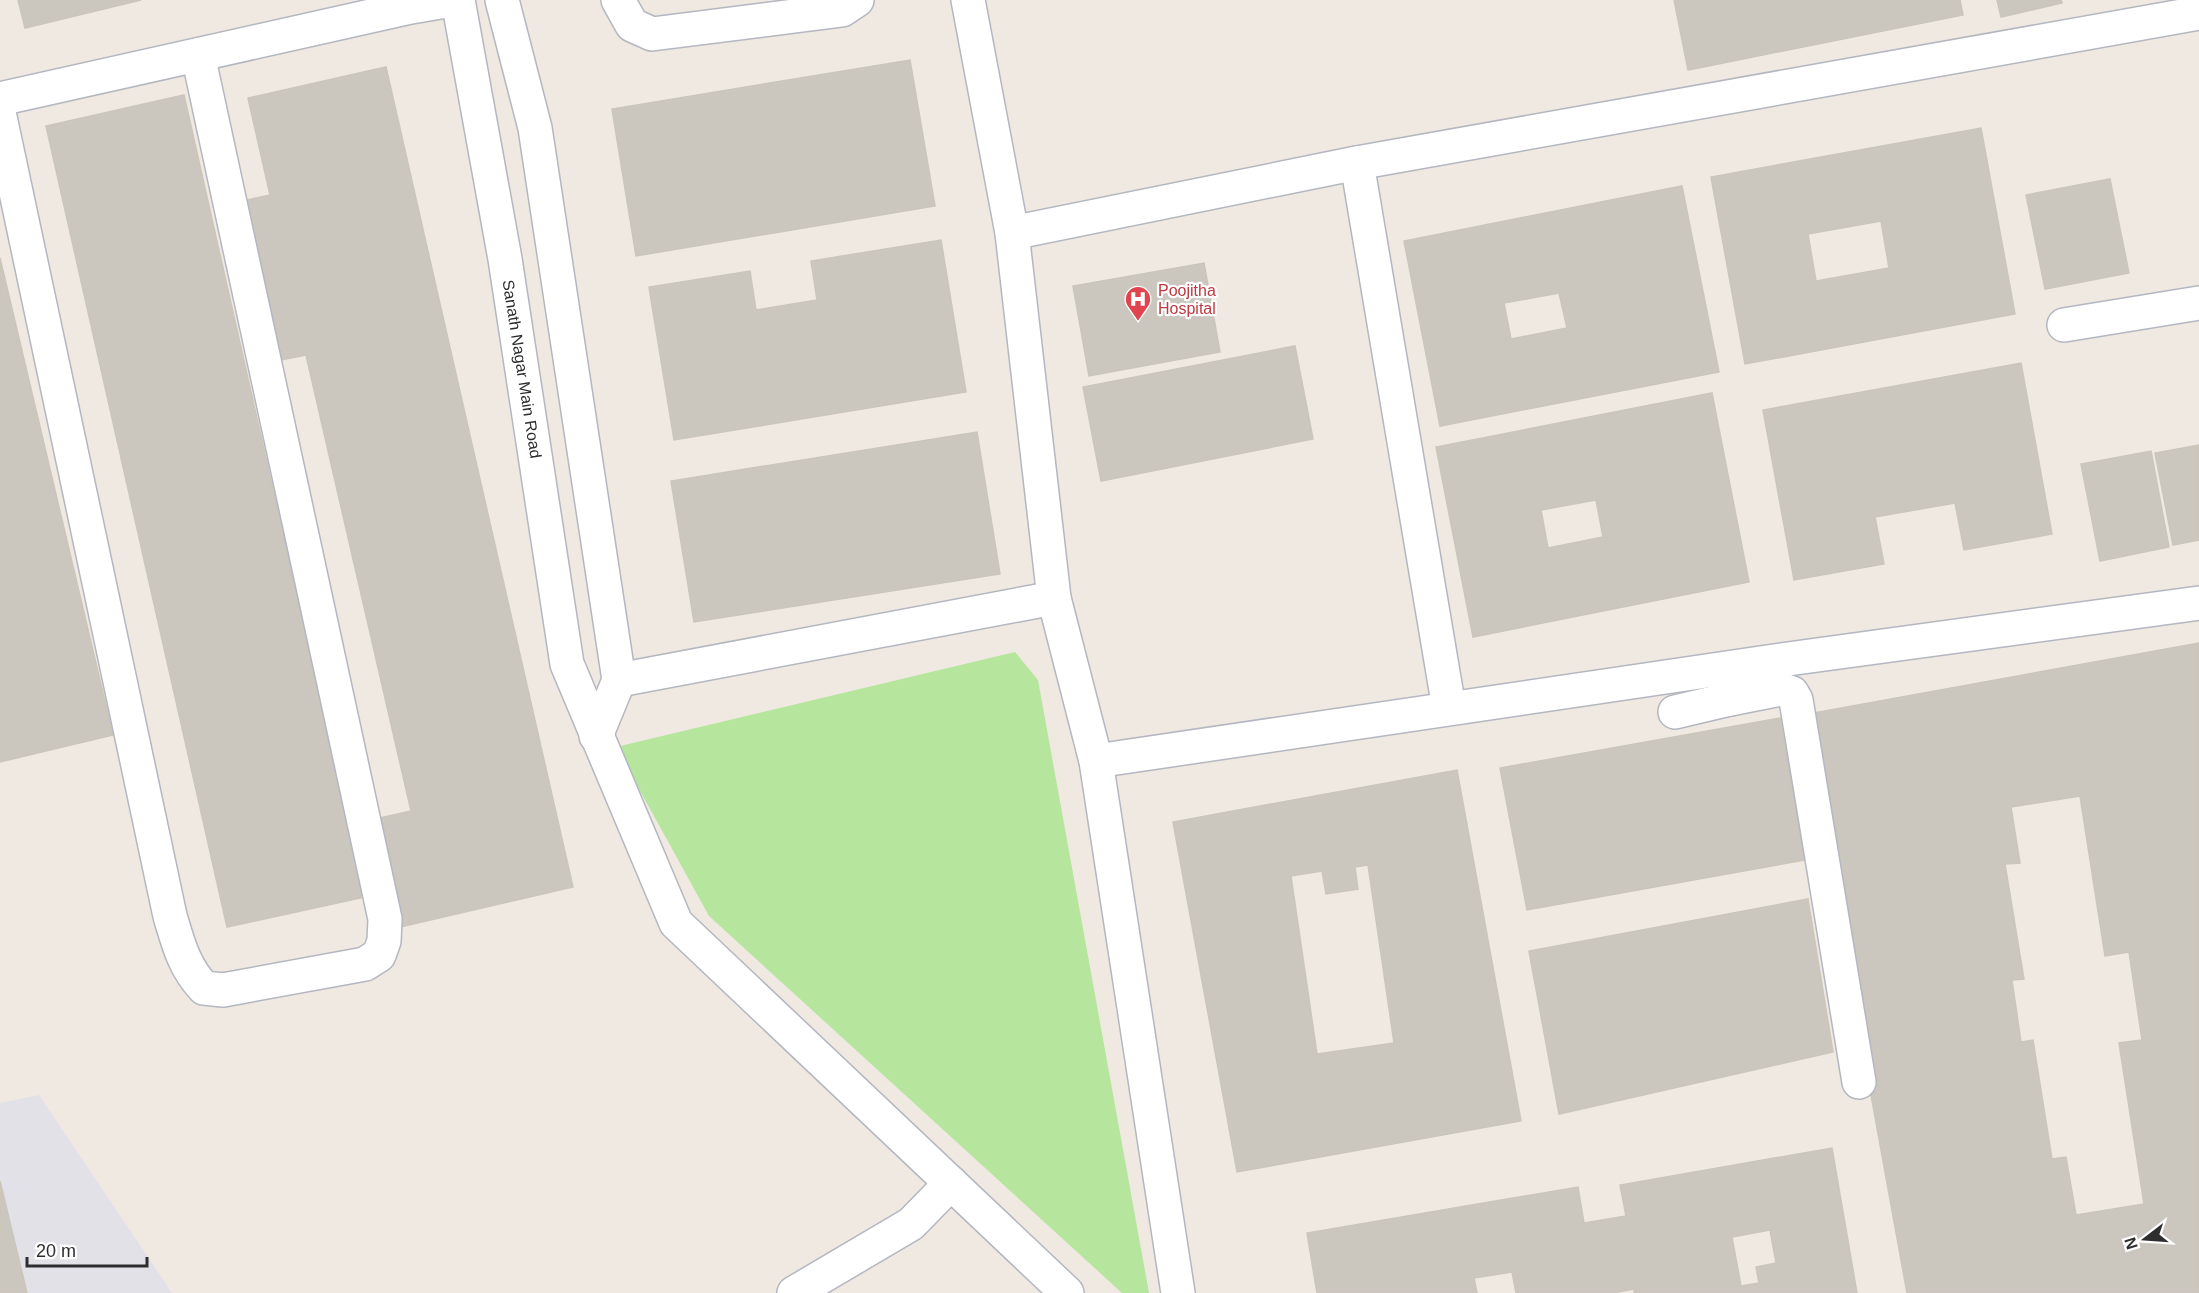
<svg xmlns="http://www.w3.org/2000/svg" width="2199" height="1293" viewBox="0 0 2199 1293" font-family="Helvetica,sans-serif">
	<style>
		.industrial { fill: #e3e1e8 }
		.green { fill: #b6e59e }
		.building { fill: #cbc7bf; stroke: #cbc5ba; stroke-width: 1.5; fill-rule: evenodd }
		.lines { fill: none; stroke-linecap: round; stroke-linejoin: round }
		.minor-casing { stroke: #b4b7c1; stroke-width: 36 }
		.minor { stroke: #fff; stroke-width: 33 }
		.labels { text-anchor: middle; dominant-baseline: central; stroke-width: 4.5; stroke-linejoin: round; paint-order: stroke }
		.health-label { font-size: 16px; fill: #be3a42; stroke: #fff; text-anchor: start }
		.street-label { font-size: 16px; fill: #2e2e2e; stroke: #fff }
	</style>
	<rect width="100%" height="100%" fill="#efe9e1"/>
	<path class="industrial" d="M39,1095L172,1293H0V1103Z"/>
	<path class="green" d="M1015,652L1038,680L1149,1293H1122L709,916L616,747Z"/>
	<g class="building">
		<path d="M18,0H141L25,28Z"/>
		<path d="M1674,0H1960L1963,15L1688,70Z"/>
		<path d="M1997,0H2061L2062,3L2001,17Z"/>
		<path d="M910,60L935,206L636,256L612,109Z"/>
		<path d="M386,67L573,887L400,927L375,819L411,811L306,355L270,362L234,203L270,195L248,98Z"/>
		<path d="M184,95L365,897L227,927L46,126Z"/>
		<path d="M1981,128L2015,314L1745,364L1711,177ZM1881,221L1889,268L1816,281L1808,234Z"/>
		<path d="M2110,179L2129,273L2045,289L2026,195Z"/>
		<path d="M1682,186L1719,372L1440,426L1404,241ZM1559,293L1567,328L1511,339L1504,303Z"/>
		<path d="M941,240L966,392L674,440L649,287L750,271L756,310L817,300L811,261Z"/>
		<path d="M0,258L113,735L0,762Z"/>
		<path d="M1204,263L1220,352L1089,376L1073,286Z"/>
		<path d="M1295,346L1313,439L1101,481L1083,387Z"/>
		<path d="M2021,363L2052,534L1964,550L1955,503L1875,517L1884,564L1794,580L1763,410Z"/>
		<path d="M1712,393L1749,582L1473,637L1436,447ZM1596,500L1603,537L1548,548L1541,510Z"/>
		<path d="M977,432L1000,574L694,622L671,481Z"/>
		<path d="M2199,445V540L2173,545L2155,453Z"/>
		<path d="M2151,451L2169,547L2100,561L2081,464Z"/>
		<path d="M2199,643V1293H1907L1802,715ZM2080,796L2105,956L2129,952L2142,1040L2119,1043L2144,1204L2076,1215L2066,1157L2052,1159L2033,1040L2021,1042L2012,980L2024,979L2005,864L2020,863L2011,807Z"/>
		<path d="M1780,718L1805,860L1527,910L1500,768Z"/>
		<path d="M1457,770L1521,1121L1237,1172L1173,822ZM1368,865L1394,1043L1317,1054L1291,876L1322,871L1326,894L1358,889L1355,867Z"/>
		<path d="M1808,899L1833,1052L1559,1114L1529,951Z"/>
		<path d="M1832,1148L1857,1293H1634V1289L1612,1293H1516L1512,1272L1474,1278L1477,1293H1317L1307,1233L1578,1187L1584,1223L1626,1216L1620,1185ZM1770,1230L1776,1263L1756,1267L1759,1283L1741,1286L1732,1237Z"/>
		<path d="M0,1181L27,1293H0Z"/>
	</g>
	<g class="lines">
		<g class="minor-casing">
			<g id="minor">
				<path d="M458,0L505,259L567,664L676,923L1067,1293"/>
				<path d="M502,0L535,128L619,680L596,736"/>
				<path d="M618,0L632,25L652,34L842,10L857,0"/>
				<path d="M968,0L1012,233L1054,598L1096,761L1178,1293"/>
				<path d="M0,99L411,7L452,0"/>
				<path d="M0,117L170,916C178,943 184,967 204,988L223,990L365,964L379,955L384,941L385,919L198,55"/>
				<path d="M1357,163L1449,708"/>
				<path d="M1012,233L1357,163L2199,13"/>
				<path d="M2064,325L2199,303"/>
				<path d="M1725,669L1730,699L1781,689L1792,693L1796,700L1859,1082"/>
				<path d="M619,680L1054,598"/>
				<path d="M1675,712L1730,699"/>
				<path d="M1096,761L1788,659L2199,603"/>
				<path d="M794,1293L911,1224L951,1183"/>
			</g>
		</g>
		<use href="#minor" class="minor"/>
	</g>
	<defs>
		<g id="hospital-pin" transform="scale(1.35)"><path d="M0 17L-7.5 6A9.5 9.5 0 1 1 7.5 6Z" fill="#e0444e" stroke="#fff"/><path d="M-5-5h3v3.5h4V-5h3V5h-3V1.5h-4V5h-3Z" fill="#fff"/></g>
	</defs>
	<g fill-rule="evenodd">
		<use href="#hospital-pin" x="1138" y="299"/>
	</g>
	<g class="labels">
		<g class="health-label">
			<text x="1158" y="290">Poojitha<tspan x="1158" dy="18">Hospital</tspan></text>
		</g>
		<g class="street-label">
			<text transform="translate(522 369) rotate(81)">Sanath Nagar Main Road</text>
		</g>
	</g>
	<g transform="translate(2145 1239) rotate(253)" stroke="#ffffff" stroke-width="4.5" paint-order="stroke">
	<path d="M0-4.5L10 22L0 15L-10 22Z" fill="#2e2e2e"/>
	<text y="-9" font-size="16" font-weight="bold" text-anchor="middle" fill="#2e2e2e">N</text>
	</g>
	<path d="M27 1257v9h120v-9" fill="none" stroke="#2e2e2e" stroke-width="3"/>
	<text x="36" y="1257" font-size="18" fill="#2e2e2e" stroke="#ffffff" stroke-width="4.5" paint-order="stroke">20 m</text>
</svg>
